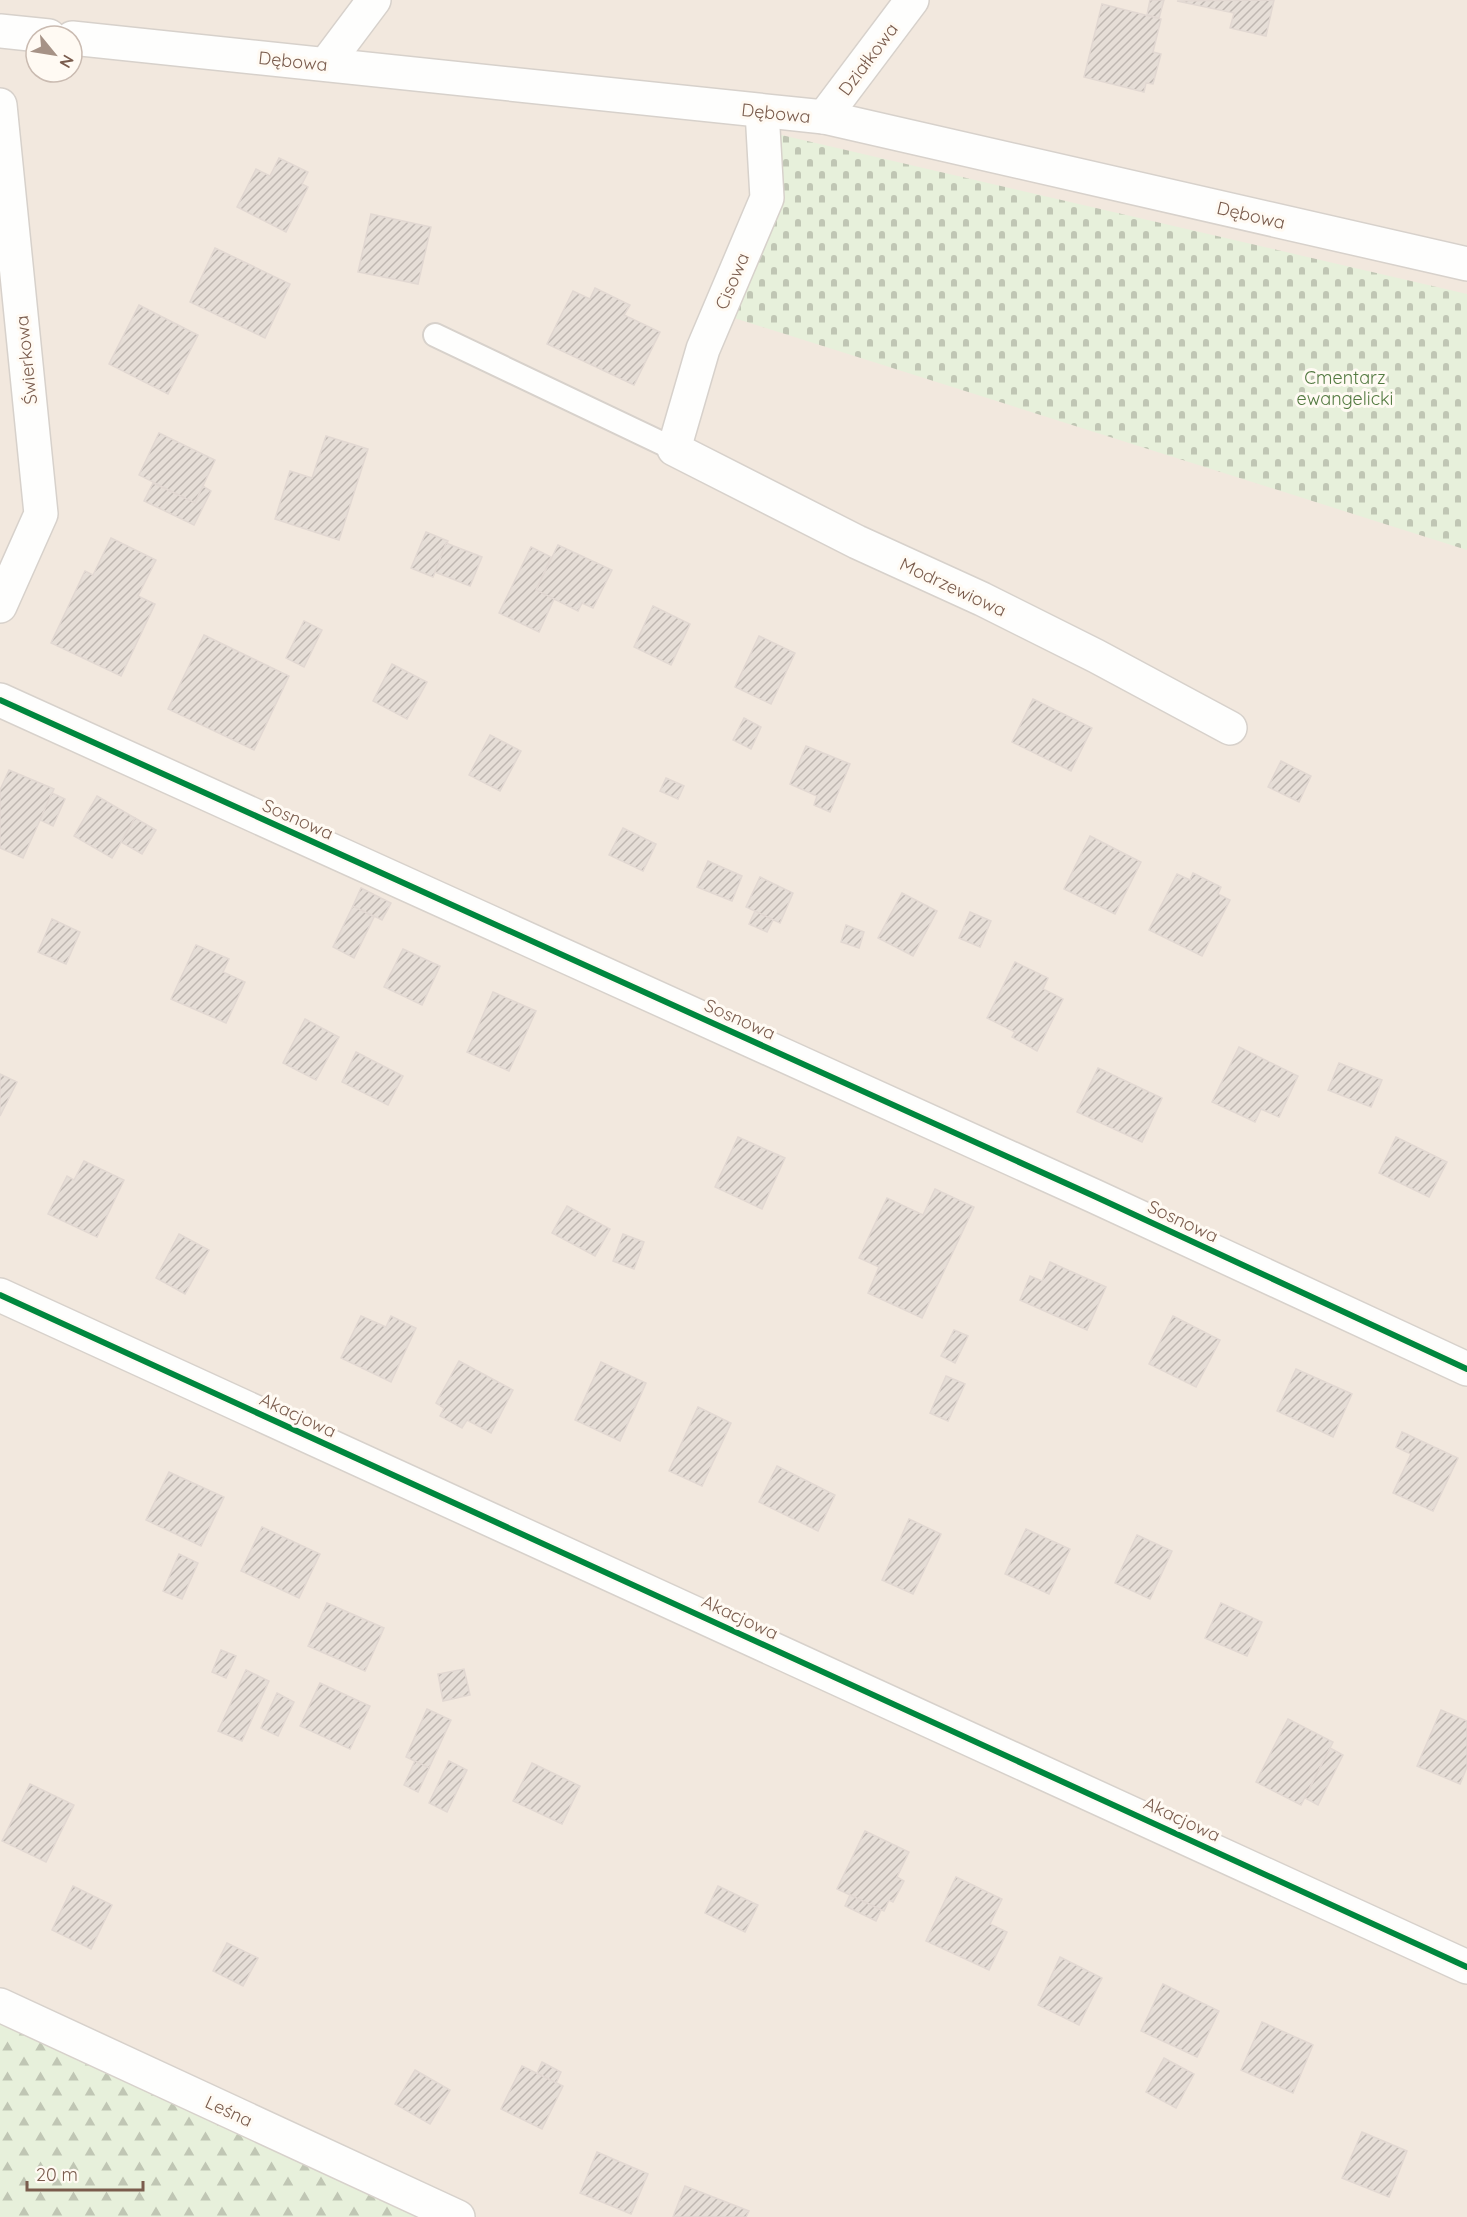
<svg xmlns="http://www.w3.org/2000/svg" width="1467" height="2217" viewBox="0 0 1467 2217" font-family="Quicksand,sans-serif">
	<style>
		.residential { fill: #f2e8de; fill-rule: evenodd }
		.forest { fill: url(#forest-firs) }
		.cemetery { fill: url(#cemetery-stones) }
		.building { fill: url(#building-hatch); stroke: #e2d8d2; stroke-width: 1.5 }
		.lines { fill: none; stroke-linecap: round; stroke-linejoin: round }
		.service-casing { stroke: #d7d1cb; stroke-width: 26 }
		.minor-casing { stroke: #d7d1cb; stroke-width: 36 }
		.service { stroke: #fefefd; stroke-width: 22 }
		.minor { stroke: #fefefd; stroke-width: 33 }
		.cycleway-casing { stroke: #fffaf3; stroke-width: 10 }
		.cycleway { stroke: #00873e; stroke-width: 6 }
		.labels { text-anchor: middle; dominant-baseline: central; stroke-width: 6; stroke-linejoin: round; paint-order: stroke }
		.street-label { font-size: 18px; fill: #7a5c4d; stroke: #fffaf3 }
		.park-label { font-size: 18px; fill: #537a41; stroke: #fffaf3 }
	</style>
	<defs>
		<pattern id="forest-firs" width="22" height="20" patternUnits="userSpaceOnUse" patternTransform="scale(1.5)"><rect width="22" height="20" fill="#e7f0db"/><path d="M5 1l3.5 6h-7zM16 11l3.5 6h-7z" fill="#c0c6b4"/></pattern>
		<pattern id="cemetery-stones" width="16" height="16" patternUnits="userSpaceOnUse" patternTransform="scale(1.5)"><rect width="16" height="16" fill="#e7f0db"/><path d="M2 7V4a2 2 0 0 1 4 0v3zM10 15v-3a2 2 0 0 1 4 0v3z" fill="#c0c6b4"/></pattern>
		<pattern id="building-hatch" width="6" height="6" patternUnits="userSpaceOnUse" patternTransform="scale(1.5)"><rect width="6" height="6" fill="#e6ded7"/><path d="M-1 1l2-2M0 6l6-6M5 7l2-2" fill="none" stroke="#bfb7b1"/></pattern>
	</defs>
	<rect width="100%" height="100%" fill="#f9f5f0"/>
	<path class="residential" d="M0,0H1467V2217H424L0,2018ZM36,36H72V72H36Z"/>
	<path class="forest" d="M0,2018L424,2217H0Z"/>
	<path class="cemetery" d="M777,134L1467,294V550L728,316Z"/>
	<g class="building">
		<path d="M1150,0H1164L1159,18L1147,15Z"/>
		<path d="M1274,0L1266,36L1230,28L1234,13L1177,1Z"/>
		<path d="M1102,4L1161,19L1153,52L1161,54L1153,84L1146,83L1144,92L1084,77Z"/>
		<path d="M279,158L308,172L302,184L308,187L286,232L237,207L256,169L270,176Z"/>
		<path d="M371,214L431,227L418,284L358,272Z"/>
		<path d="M215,248L290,284L265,338L190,302Z"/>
		<path d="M595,288L630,305L624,315L660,332L634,385L547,344L573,291L590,299Z"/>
		<path d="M139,305L198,335L168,394L109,364Z"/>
		<path d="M159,433L215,460L195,503L139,475Z"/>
		<path d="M326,436L368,449L339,540L275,519L290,471L312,478Z"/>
		<path d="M153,483L195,503L203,486L211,491L194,525L144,501Z"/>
		<path d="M426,532L448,541L433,577L411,568Z"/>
		<path d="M111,538L156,560L138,596L155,604L121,676L51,643L85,571L93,575Z"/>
		<path d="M446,543L482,557L470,586L435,572Z"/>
		<path d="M558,545L612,570L593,608L582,603L578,611L536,590Z"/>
		<path d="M531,547L551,557L536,590L554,599L539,632L499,613Z"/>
		<path d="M653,606L690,624L671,665L634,647Z"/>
		<path d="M304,621L322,630L304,667L286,658Z"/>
		<path d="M204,635L289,676L254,750L168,709Z"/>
		<path d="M759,636L795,653L771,704L735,687Z"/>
		<path d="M392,664L427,682L407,719L373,701Z"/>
		<path d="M1033,699L1092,728L1071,771L1012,742Z"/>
		<path d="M744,718L761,727L751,749L733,740Z"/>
		<path d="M490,735L521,751L500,791L469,775Z"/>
		<path d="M806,746L850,764L830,812L814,805L817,796L790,784Z"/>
		<path d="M1281,761L1311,776L1299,802L1268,787Z"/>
		<path d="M9,770L54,789L23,858L0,848V790Z"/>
		<path d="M666,778L684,786L678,799L660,791Z"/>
		<path d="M52,793L65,799L53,826L40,820Z"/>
		<path d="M97,796L135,818L112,858L74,836Z"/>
		<path d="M135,818L156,830L142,854L121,842Z"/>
		<path d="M623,828L656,844L643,871L609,855Z"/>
		<path d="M1090,836L1141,862L1115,914L1064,889Z"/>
		<path d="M708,861L742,876L732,901L697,887Z"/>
		<path d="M1193,873L1221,887L1218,894L1230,900L1202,956L1149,930L1177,874L1190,880Z"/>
		<path d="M760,877L793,893L780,923L746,907Z"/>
		<path d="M361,888L391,903L382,920L353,906Z"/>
		<path d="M902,893L937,911L913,956L878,938Z"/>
		<path d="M353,906L374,917L354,958L333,947Z"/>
		<path d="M755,911L773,920L767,932L749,924Z"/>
		<path d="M970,912L991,921L980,947L959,938Z"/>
		<path d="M52,919L80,932L66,964L38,952Z"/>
		<path d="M846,925L864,932L859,948L841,942Z"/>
		<path d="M196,945L229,959L223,972L245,982L226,1023L171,999Z"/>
		<path d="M403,949L440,966L422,1005L384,987Z"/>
		<path d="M1015,962L1048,978L1043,989L1063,999L1037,1051L1012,1037L1015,1032L987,1018Z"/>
		<path d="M493,992L536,1011L509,1071L467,1052Z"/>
		<path d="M305,1019L339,1037L316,1080L283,1063Z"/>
		<path d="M1239,1047L1298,1076L1279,1117L1261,1109L1255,1122L1212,1102Z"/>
		<path d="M356,1052L403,1076L388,1105L342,1082Z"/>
		<path d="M1339,1063L1382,1080L1371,1107L1328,1090Z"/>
		<path d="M1098,1068L1162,1098L1142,1142L1077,1112Z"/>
		<path d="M0,1074L17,1082L0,1116Z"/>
		<path d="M738,1137L785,1158L762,1209L715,1187Z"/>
		<path d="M1396,1137L1447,1162L1429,1197L1379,1173Z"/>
		<path d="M84,1161L124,1180L97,1237L48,1214L67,1176L74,1180Z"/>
		<path d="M935,1189L974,1207L922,1318L868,1293L879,1267L859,1258L887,1198L923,1215Z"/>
		<path d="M567,1206L610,1229L595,1256L552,1233Z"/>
		<path d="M179,1234L209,1250L185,1294L156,1278Z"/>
		<path d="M623,1234L644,1242L634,1269L613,1261Z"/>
		<path d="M1050,1262L1106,1287L1087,1330L1020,1300L1030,1276L1042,1281Z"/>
		<path d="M361,1316L386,1327L391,1316L416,1328L391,1382L341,1358Z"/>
		<path d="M1173,1316L1220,1340L1196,1387L1149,1364Z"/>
		<path d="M954,1330L968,1336L955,1363L941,1356Z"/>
		<path d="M459,1361L513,1390L491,1433L467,1420L462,1428L440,1416L444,1408L436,1403Z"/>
		<path d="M601,1362L646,1383L620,1441L575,1420Z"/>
		<path d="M1296,1369L1352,1394L1333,1437L1277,1411Z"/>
		<path d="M946,1376L965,1384L948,1421L930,1413Z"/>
		<path d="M698,1407L731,1423L702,1486L669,1471Z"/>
		<path d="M1402,1432L1458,1458L1433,1511L1393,1493L1411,1454L1396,1447Z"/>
		<path d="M777,1466L835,1495L818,1531L759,1502Z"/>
		<path d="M169,1472L224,1497L201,1546L146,1520Z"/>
		<path d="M909,1519L941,1534L913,1594L882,1580Z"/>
		<path d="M262,1527L320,1554L299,1598L241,1571Z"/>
		<path d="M1026,1529L1070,1549L1049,1594L1005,1574Z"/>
		<path d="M1137,1535L1172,1551L1150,1599L1115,1583Z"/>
		<path d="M179,1554L198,1563L182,1599L163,1591Z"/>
		<path d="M327,1603L384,1628L365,1671L308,1646Z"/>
		<path d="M1221,1603L1262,1622L1247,1656L1205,1638Z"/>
		<path d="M221,1650L236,1656L226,1678L212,1672Z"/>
		<path d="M464,1669L470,1695L443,1701L438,1674Z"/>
		<path d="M246,1670L269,1681L242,1741L218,1731Z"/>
		<path d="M320,1683L370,1706L350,1749L300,1726Z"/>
		<path d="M277,1693L294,1702L278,1736L261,1728Z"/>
		<path d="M427,1709L451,1720L429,1768L406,1757Z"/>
		<path d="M1441,1710L1467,1721V1767L1460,1784L1417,1766Z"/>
		<path d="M1288,1719L1333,1742L1301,1805L1256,1782Z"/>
		<path d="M1330,1748L1343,1755L1318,1805L1305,1798Z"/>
		<path d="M415,1761L429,1768L418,1792L404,1785Z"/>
		<path d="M449,1761L467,1770L447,1812L429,1803Z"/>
		<path d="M532,1763L580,1786L562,1824L513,1801Z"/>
		<path d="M30,1784L74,1805L46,1862L2,1841Z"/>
		<path d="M865,1831L909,1852L897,1877L904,1881L893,1902L889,1900L884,1911L837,1889Z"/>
		<path d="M956,1877L1002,1899L990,1924L1007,1932L989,1970L926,1941Z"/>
		<path d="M73,1886L112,1905L91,1949L52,1930Z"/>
		<path d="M718,1886L758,1905L745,1932L705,1913Z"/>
		<path d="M850,1895L881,1910L876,1921L845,1906Z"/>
		<path d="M227,1943L258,1958L243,1986L213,1971Z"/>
		<path d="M1060,1957L1102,1978L1079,2025L1038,2005Z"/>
		<path d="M1163,1984L1219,2011L1197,2057L1141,2031Z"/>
		<path d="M1262,2022L1313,2045L1293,2093L1241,2070Z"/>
		<path d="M1164,2058L1194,2074L1176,2108L1146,2092Z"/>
		<path d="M542,2062L561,2072L556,2083L537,2073Z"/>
		<path d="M522,2066L563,2086L542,2129L501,2109Z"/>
		<path d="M415,2070L450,2090L430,2124L395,2104Z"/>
		<path d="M1362,2132L1407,2151L1389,2197L1342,2178Z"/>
		<path d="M597,2152L648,2174L631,2214L580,2193Z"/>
		<path d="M685,2186L749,2211L746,2217H673Z"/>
	</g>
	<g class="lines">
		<g class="service-casing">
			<path id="service" d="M435,335L674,449"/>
		</g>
		<g class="minor-casing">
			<g id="minor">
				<path d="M0,31L49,36"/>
				<path d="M72,38L824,117L1467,264"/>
				<path d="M326,64L374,0"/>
				<path d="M0,105L41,514L0,606"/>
				<path d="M762,111L767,198L703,349L674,449L857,542L982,599L1096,656L1230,728"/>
				<path d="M824,117L912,0"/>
				<path d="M0,700L1094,1196L1467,1369"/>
				<path d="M0,1295L1467,1967"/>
				<path d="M0,2005L458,2217"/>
			</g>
		</g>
		<use href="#service" class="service"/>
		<use href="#minor" class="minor"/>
		<g class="cycleway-casing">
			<g id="cycleway">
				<path d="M0,700L1094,1196L1467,1369"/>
				<path d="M0,1295L1467,1967"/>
			</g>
		</g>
		<use href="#cycleway" class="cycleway"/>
	</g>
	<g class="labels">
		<g class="street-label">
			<text transform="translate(868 59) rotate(-53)">Działkowa</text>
			<text transform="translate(293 61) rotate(6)">Dębowa</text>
			<text transform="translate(776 113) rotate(6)">Dębowa</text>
			<text transform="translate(1251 215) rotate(13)">Dębowa</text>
			<text transform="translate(732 281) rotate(-67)">Cisowa</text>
			<text transform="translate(26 360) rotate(-96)">Świerkowa</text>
			<text transform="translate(953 587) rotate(25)">Modrzewiowa</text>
			<text transform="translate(298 819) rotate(24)">Sosnowa</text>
			<text transform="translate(740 1019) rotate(24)">Sosnowa</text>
			<text transform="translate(1183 1221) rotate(25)">Sosnowa</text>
			<text transform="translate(298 1415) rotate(25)">Akacjowa</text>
			<text transform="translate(740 1617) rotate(25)">Akacjowa</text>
			<text transform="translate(1182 1819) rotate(25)">Akacjowa</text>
			<text transform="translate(229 2111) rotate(25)">Leśna</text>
		</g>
		<g class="park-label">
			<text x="1345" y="377">Cmentarz<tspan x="1345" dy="21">ewangelicki</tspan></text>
		</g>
	</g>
	<g transform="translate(54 54) rotate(120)"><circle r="28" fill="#fffaf3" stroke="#cabbb1" stroke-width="1.5"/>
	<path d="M0-4.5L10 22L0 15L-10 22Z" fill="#a69286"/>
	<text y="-9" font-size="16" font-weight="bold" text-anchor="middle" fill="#7a5c4d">N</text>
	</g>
	<path d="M27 2181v9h116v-9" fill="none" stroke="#7a5c4d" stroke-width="3"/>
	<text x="36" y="2181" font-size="18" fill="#7a5c4d" stroke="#fffaf3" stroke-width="4.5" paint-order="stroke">20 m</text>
</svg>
